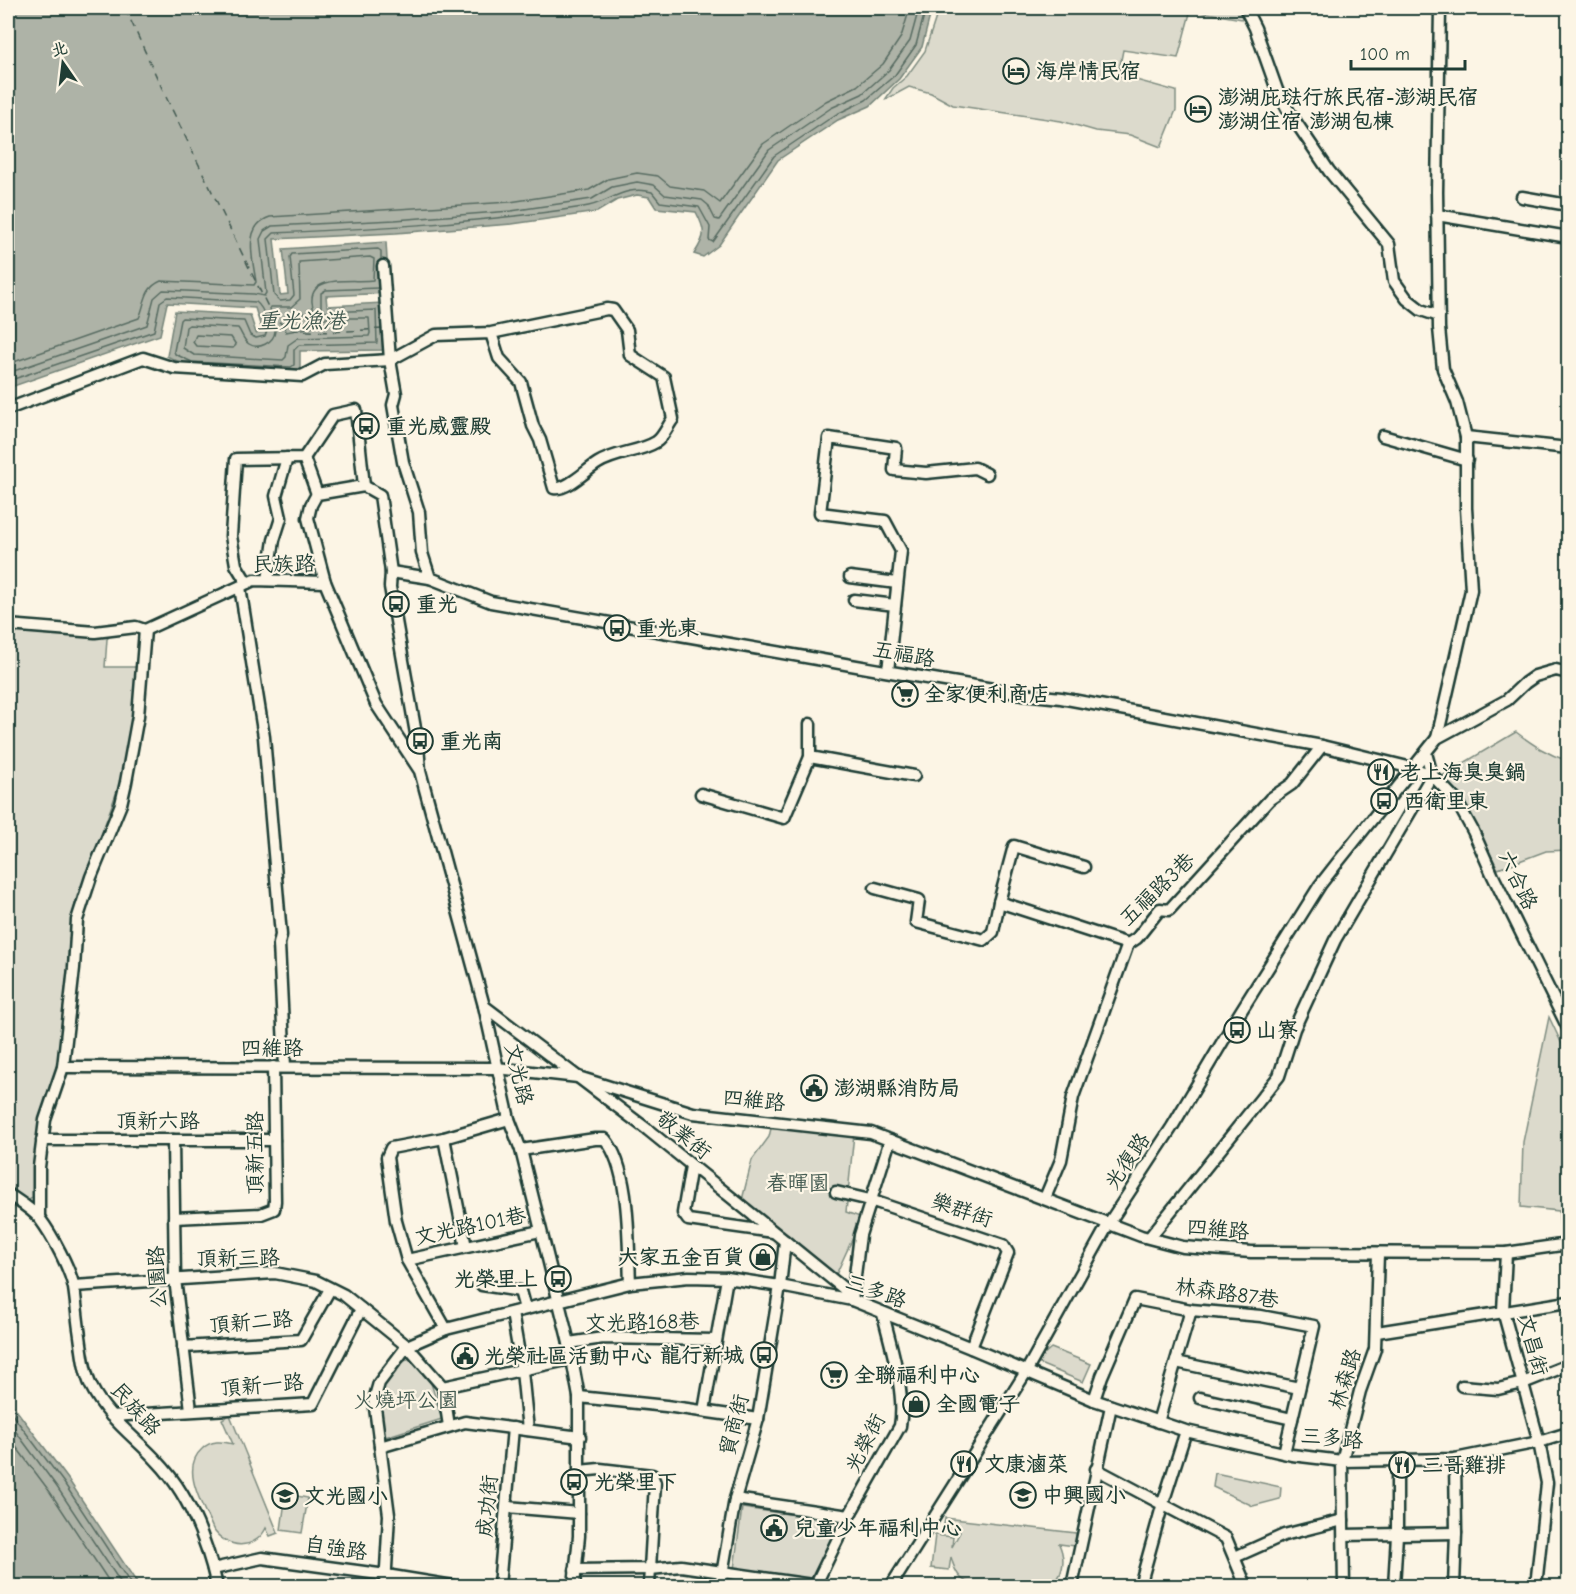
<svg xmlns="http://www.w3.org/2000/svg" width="1576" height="1594" viewBox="0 0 1576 1594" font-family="'Comic Neue','LXGW WenKai TC',sans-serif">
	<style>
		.green { fill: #dcdacc; stroke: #7e8c80; stroke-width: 1.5 }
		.water { fill: #aeb3a7; stroke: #758479; stroke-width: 1.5 }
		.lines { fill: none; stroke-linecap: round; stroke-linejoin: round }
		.shore { stroke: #586c62; stroke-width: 1.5 }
		.ferry { stroke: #435a51; stroke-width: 1.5; stroke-dasharray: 8 6; stroke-linecap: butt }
		.minor-casing { stroke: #1f3d34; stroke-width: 15 }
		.minor { stroke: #fcf5e5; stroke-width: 10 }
		.labels { text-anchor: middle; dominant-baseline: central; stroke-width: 4.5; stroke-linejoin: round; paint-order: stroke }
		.poi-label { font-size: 21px; font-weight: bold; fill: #1f3d34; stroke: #fcf5e5; text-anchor: start }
		.street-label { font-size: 21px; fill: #1f3d34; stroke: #fcf5e5 }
		.park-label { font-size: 21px; fill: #455c52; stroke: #fcf5e5 }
		.water-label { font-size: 22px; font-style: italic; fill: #435a51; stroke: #fcf5e5 }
	</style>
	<rect width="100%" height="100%" fill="#fcf5e5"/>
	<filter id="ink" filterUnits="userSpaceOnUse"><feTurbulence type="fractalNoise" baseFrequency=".0167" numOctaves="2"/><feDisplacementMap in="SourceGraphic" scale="12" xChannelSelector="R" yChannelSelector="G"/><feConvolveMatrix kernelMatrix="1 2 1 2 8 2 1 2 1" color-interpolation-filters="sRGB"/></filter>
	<g filter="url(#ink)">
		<g class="green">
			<path d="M939,8H1239L1248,20L1194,11L1190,13L1178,58L1123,50L1118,75L1176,91V110L1161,147L1130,135L1096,131L1061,121L953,105L931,93L909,87L885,100L893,88L907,76L925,51Z"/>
			<path d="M8,630H116L107,639L105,667H145L143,719L91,863L77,896L71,921L59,1068L36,1194L28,1201L8,1185Z"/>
			<path d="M1516,732C1533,745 1547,754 1568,761V850L1546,851L1498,869L1465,804L1442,776Z"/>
			<path d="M1549,1017L1568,1057V1235L1560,1232L1559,1211L1521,1207L1523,1142Z"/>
			<path d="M772,1124L854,1134L846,1212L860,1217L861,1220L834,1279L742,1200L752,1160L769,1137Z"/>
			<path d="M1051,1348L1091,1364L1083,1382L1035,1362Z"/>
			<path d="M412,1356L431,1383L442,1419L382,1438L380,1387L397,1367Z"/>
			<path d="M230,1415L278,1533L270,1536L266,1528C255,1551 226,1549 213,1529C204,1507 179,1469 202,1449C211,1440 222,1441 233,1444L222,1419Z"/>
			<path d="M1215,1473L1281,1487L1280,1499L1253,1506L1213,1487Z"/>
			<path d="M286,1494L308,1498L302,1533L281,1530Z"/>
			<path d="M742,1508L844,1521L812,1579L734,1569Z"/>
			<path d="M945,1518L1076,1533L1075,1546L1059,1544C1066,1559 1064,1578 1049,1586C1026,1586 978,1593 961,1578C955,1572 953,1565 951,1557L949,1570L931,1568L935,1535L953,1537L952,1547L960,1532L943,1530Z"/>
		</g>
		<g class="water">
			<path d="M8,8H932L922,47L899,79L870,106L838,120L778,160L719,245L703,257L694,254C706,236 706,231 696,212L656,208L649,197L637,195L617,200L597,212L512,224L396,233L274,239L280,295L288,294L283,249L386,242L389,293L326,296L327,306L383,303L385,350L300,351V374L191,368L167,356L175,311L250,315L256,333L262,331L255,308L167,303L160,335L8,388Z"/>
			<path d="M8,1399L68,1479L139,1586H8Z"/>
		</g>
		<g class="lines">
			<g class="shore">
				<path d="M370,257L374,259L373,280C355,283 310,273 312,302C313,310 315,314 322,318H369L370,333L369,336L298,338L288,345L286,357L283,360L194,355L183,348L186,327L189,325L238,328C242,333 243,340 249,344C258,350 274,343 275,331C276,323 270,315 270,307H291L300,299L299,262Z"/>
				<path d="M381,260V251L378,249L292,254L290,257L294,295L290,300L280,301L274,295L268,239L274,233C378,228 480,223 583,207C609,204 623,184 652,192L660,202L699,207L710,227L709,240L713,242L774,156L835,115L866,100L895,75L916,45L926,8"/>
				<path d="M302,312C306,313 314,323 313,327L286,332L283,318Z"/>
				<path d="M196,335L231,337L236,345L233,348L196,346L193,342Z"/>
				<path d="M8,364L139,318C146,303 143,289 161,281L254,285L256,282C253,260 242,226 270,217L510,202L589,190L608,179L637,173L658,176L670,186L704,191L720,203L763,144L826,101L857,86L883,64L901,37L910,8"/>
				<path d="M8,373L147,325L154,298L163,290L254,294L264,296L266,293L260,239L264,231L272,226L395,220L511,211L592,199L612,187L637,182L654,185L665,195L702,200L708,205L715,219L719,220L769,150L831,108L862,94L889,70L910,41L919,8"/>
				<path d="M8,381L154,331L160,302L167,297L256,302C264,308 270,327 265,336L256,338L250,335L244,321L182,318L180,320L174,351L175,354L192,362L291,367L294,365V350L299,345L377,343L376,310L326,312L321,307V293L326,290L378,288"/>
				<path d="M8,1409L64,1483L132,1586"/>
				<path d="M8,1421L57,1487L123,1586"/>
				<path d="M8,1436L50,1492L112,1586"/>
			</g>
			<path class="ferry" d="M125,8L166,97L271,313C275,318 279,323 285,326C307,336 357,330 382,329"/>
			<g class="minor-casing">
				<g id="minor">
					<path d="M1245,8L1255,28L1277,90L1289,112L1329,171L1389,244L1394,281L1407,299L1421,310L1439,316"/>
					<path d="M1522,197L1568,205"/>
					<path d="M1437,215L1568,237"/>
					<path d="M383,266L390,360L396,394L393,405L403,462L419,512L422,553L430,578"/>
					<path d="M8,409L143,358L174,368L302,376L325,364L390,360L436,335L491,333L607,309L613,310L627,330L630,355L664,377L673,419C668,425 663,438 656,442C640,452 616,452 598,463C586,470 568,490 554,488L540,440L533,426L521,382L499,358L491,333"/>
					<path d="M1383,436L1467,460"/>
					<path d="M1466,437L1568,448"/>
					<path d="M304,458L317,494"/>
					<path d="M391,572L430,578L491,602L885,671L1023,694L1061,698L1322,746L1412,768L1432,775L1456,800L1473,831L1493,876L1568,1028"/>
					<path d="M850,577L897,583"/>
					<path d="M268,580L274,540L281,518L276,496L287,458"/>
					<path d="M247,583L236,565L231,536L236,459L304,458L333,415L356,410L364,486"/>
					<path d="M240,587L264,737L281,935L279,944L285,1067"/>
					<path d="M854,600L895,605"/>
					<path d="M8,625L95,632L136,627L145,630L254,580L325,582"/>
					<path d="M888,671L901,551L885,521L820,513L829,438L896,448L894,470L926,473L975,468L987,474"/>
					<path d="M1437,738L1471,590L1466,508V437L1457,402L1443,369L1439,328L1437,192L1440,8"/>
					<path d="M810,757L914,776"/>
					<path d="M420,771L376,704L325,582L308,518L311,505L317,494L364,486L380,495L391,572L390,587L418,745L420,771L484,1006L509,1119L521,1150L569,1343L579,1397V1536L574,1586"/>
					<path d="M701,794L784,818L810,757V724"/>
					<path d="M875,888L919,900L916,922L984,940L993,932L999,902L1128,944"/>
					<path d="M999,902L1014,846L1084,867"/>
					<path d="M484,1006L648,1130L843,1288L852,1300"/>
					<path d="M63,1067L497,1068L578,1077L693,1113L871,1133L1141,1236L1183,1247L1251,1252L1506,1253L1568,1244"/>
					<path d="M444,1138L466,1247"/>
					<path d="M42,1140H274"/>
					<path d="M173,1140L175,1279L191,1410"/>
					<path d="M521,1150L595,1139H605C631,1170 628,1244 630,1283"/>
					<path d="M691,1166L683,1213L688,1220L773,1232"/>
					<path d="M836,1192L870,1200L1003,1245L1008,1253L971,1348"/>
					<path d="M8,1194C18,1201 32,1209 40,1219C52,1235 70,1268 74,1288C76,1301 77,1315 79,1329C82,1348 83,1369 91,1386C107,1418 134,1436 157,1461C189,1494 207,1542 217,1586"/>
					<path d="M1045,1198L1061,1160L1073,1097L1128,944L1137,938L1160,909L1169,910L1270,799L1292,784L1322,746"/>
					<path d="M39,1217V1167L45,1120L63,1067L74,968L77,920L91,877L121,804L126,782L138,716L145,630"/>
					<path d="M174,1218L261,1214L274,1209L275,1201L273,1067"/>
					<path d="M1150,1237L1279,1076L1294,1029L1335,940L1432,775L1426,753"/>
					<path d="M1506,1253L1503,1311L1539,1442L1547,1483L1536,1586"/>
					<path d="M407,1260L540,1231"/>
					<path d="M482,1285L520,1291L525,1309"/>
					<path d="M74,1286L275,1273L316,1281L344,1295L407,1346L443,1387L449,1426"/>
					<path d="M852,1300L860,1235L890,1140"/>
					<path d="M512,1313L522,1371L528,1430"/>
					<path d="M446,1329L407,1260L396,1221L387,1157L391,1148L444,1138L509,1119"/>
					<path d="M1377,1332L1568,1302"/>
					<path d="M569,1343L603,1338L716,1340"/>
					<path d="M183,1347L301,1340L330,1289"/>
					<path d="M1176,1362L1299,1388"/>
					<path d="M1462,1386L1498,1389L1523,1383L1568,1365"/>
					<path d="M443,1387L571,1359"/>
					<path d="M579,1397L666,1406L758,1419"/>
					<path d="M1200,1398L1292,1419"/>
					<path d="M1094,1400L1102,1376L1135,1299L1191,1310L1261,1316L1314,1326L1284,1453"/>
					<path d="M704,1411L727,1278"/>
					<path d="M111,1416L313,1404L361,1309"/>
					<path d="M1158,1422L1191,1310"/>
					<path d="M380,1447L465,1422L580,1437"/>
					<path d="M1096,1469L1226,1538L1246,1586"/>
					<path d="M579,1471L600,1469L652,1475L655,1483L649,1586"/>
					<path d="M735,1499L849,1516"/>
					<path d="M507,1507L579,1513"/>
					<path d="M1344,1535L1456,1533"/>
					<path d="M1235,1557L1284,1535L1343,1520"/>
					<path d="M213,1569L262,1558L386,1575L453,1586"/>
					<path d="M575,1570L650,1569L681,1566L819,1586"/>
					<path d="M385,1586L389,1515L374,1400L379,1383L407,1346L446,1329L630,1283L689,1277L727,1278L780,1286L852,1300L971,1348L1094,1400L1186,1431L1292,1455L1342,1461L1455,1459L1539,1442L1568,1433"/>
					<path d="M499,1586L513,1428"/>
					<path d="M720,1586L735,1499L758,1419L780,1286L785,1241"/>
					<path d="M815,1586L849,1516L900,1426C906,1393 891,1347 883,1314"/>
					<path d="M891,1586L1026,1372L1109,1223L1172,1127L1236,1019L1320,885L1338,862L1437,738L1507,700L1525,683L1535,676L1556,670L1568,673"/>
					<path d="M1072,1586L1111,1406"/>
					<path d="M1142,1586L1141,1582L1163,1503L1186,1431"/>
					<path d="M1344,1586L1342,1461L1360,1391L1375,1349L1378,1253"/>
					<path d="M1394,1586L1397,1535V1460"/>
					<path d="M1454,1586L1456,1533L1455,1459"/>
				</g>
			</g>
			<use href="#minor" class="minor"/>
		</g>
	</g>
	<defs>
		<g id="hotel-ring" transform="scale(1.35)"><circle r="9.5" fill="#fcf5e5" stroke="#1f3d34" stroke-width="1.5"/><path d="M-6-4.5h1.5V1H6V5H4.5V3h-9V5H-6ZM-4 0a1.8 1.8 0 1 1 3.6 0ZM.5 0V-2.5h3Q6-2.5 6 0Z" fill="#1f3d34"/></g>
		<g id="bus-ring" transform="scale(1.35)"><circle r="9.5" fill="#fcf5e5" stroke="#1f3d34" stroke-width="1.5"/><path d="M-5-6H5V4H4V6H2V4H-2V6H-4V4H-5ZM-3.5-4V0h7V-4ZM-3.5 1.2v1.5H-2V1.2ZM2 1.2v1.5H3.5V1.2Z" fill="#1f3d34"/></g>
		<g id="supermarket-ring" transform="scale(1.35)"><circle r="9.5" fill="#fcf5e5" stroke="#1f3d34" stroke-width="1.5"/><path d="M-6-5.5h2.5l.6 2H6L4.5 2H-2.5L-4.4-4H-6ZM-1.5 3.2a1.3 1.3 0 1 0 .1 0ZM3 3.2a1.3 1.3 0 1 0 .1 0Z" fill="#1f3d34"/></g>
		<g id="restaurant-ring" transform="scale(1.35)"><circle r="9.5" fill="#fcf5e5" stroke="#1f3d34" stroke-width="1.5"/><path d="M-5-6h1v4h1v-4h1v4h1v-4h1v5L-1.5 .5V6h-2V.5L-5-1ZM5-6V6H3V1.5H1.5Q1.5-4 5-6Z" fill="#1f3d34"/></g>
		<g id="civic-ring" transform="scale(1.35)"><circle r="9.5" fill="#fcf5e5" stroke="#1f3d34" stroke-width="1.5"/><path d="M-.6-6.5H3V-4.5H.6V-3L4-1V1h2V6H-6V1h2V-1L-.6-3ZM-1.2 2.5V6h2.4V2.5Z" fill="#1f3d34"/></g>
		<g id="shop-ring" transform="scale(1.35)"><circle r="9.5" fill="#fcf5e5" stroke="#1f3d34" stroke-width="1.5"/><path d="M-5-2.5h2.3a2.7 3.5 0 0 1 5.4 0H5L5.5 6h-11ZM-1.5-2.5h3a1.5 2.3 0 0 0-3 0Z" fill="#1f3d34"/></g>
		<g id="school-ring" transform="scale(1.35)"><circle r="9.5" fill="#fcf5e5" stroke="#1f3d34" stroke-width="1.5"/><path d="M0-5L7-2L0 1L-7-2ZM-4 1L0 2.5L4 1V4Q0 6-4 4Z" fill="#1f3d34"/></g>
	</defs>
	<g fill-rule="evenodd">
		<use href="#hotel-ring" x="1016" y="71"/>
		<use href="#hotel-ring" x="1198" y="109"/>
		<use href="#bus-ring" x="366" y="426"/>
		<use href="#bus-ring" x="396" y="604"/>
		<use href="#bus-ring" x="617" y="628"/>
		<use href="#supermarket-ring" x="905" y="694"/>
		<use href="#bus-ring" x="420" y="741"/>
		<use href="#restaurant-ring" x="1381" y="772"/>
		<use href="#bus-ring" x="1384" y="801"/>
		<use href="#bus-ring" x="1237" y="1030"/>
		<use href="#civic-ring" x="814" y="1088"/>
		<use href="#shop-ring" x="763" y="1257"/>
		<use href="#bus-ring" x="558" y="1279"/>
		<use href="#bus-ring" x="764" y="1355"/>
		<use href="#civic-ring" x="465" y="1356"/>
		<use href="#supermarket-ring" x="834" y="1375"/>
		<use href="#shop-ring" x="916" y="1404"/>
		<use href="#restaurant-ring" x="964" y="1464"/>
		<use href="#restaurant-ring" x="1402" y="1465"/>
		<use href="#bus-ring" x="574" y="1482"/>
		<use href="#school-ring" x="1023" y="1495"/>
		<use href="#school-ring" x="285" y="1496"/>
		<use href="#civic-ring" x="774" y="1528"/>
	</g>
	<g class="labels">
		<g class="poi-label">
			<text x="1036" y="71">海岸情民宿</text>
			<text x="1218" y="97">澎湖庇琺行旅民宿-澎湖民宿<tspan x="1218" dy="24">澎湖住宿 澎湖包棟</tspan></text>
			<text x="386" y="426">重光威靈殿</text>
			<text x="416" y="604">重光</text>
			<text x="636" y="628">重光東</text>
			<text x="924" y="694">全家便利商店</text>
			<text x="440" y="741">重光南</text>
			<text x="1400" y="772">老上海臭臭鍋</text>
			<text x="1404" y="801">西衛里東</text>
			<text x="1256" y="1030">山寮</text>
			<text x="834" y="1088">澎湖縣消防局</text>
			<text x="744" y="1257" text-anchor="end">大家五金百貨</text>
			<text x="538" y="1279" text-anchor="end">光榮里上</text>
			<text x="744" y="1355" text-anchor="end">龍行新城</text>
			<text x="484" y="1356">光榮社區活動中心</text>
			<text x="854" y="1375">全聯福利中心</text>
			<text x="936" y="1404">全國電子</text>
			<text x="984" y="1464">文康滷菜</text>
			<text x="1422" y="1465">三哥雞排</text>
			<text x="594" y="1482">光榮里下</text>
			<text x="1042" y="1495">中興國小</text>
			<text x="304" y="1496">文光國小</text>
			<text x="794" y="1528">兒童少年福利中心</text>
		</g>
		<g class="street-label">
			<text transform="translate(284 564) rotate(-1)">民族路</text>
			<text transform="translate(904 654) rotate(10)">五福路</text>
			<text transform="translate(1518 880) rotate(64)">六合路</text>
			<text transform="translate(1157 889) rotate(-44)">五福路3巷</text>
			<text x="272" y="1048">四維路</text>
			<text transform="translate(519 1074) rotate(77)">文光路</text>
			<text transform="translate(754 1100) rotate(6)">四維路</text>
			<text x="158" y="1121">頂新六路</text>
			<text transform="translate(684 1135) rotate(39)">敬業街</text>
			<text transform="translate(255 1153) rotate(-90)">頂新五路</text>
			<text transform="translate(1127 1161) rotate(-56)">光復路</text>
			<text transform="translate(962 1210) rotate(19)">樂群街</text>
			<text transform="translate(470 1226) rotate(-12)">文光路101巷</text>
			<text transform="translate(1218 1229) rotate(5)">四維路</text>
			<text transform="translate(238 1258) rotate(-1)">頂新三路</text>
			<text transform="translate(157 1277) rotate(-93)">公園路</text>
			<text transform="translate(876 1291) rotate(19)">三多路</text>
			<text transform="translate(1227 1293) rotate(8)">林森路87巷</text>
			<text transform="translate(251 1322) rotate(-5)">頂新二路</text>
			<text transform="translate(642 1322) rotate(-1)">文光路168巷</text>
			<text transform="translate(1533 1345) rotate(75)">文昌街</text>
			<text transform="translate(1345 1379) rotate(-73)">林森路</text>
			<text transform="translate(262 1385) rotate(-5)">頂新一路</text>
			<text transform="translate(136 1409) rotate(48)">民族路</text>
			<text transform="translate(734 1425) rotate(-76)">貿商街</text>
			<text transform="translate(1332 1438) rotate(5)">三多路</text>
			<text transform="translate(865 1443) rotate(-63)">光榮街</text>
			<text transform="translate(487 1506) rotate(-85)">成功街</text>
			<text transform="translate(336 1548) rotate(8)">自強路</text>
		</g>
		<g class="park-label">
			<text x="798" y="1183">春暉園</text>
			<text x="406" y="1400">火燒坪公園</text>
		</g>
		<g class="water-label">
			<text x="301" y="321">重光漁港</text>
		</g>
	</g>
	<rect width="1576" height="1594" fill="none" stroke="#fcf5e5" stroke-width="30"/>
	<rect x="15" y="15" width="1546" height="1564" fill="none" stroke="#1f3d34" stroke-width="2" filter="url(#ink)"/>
	<g transform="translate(63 63) rotate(346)" stroke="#fcf5e5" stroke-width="4.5" paint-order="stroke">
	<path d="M0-4.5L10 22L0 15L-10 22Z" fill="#1f3d34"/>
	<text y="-9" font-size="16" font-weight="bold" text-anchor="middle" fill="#1f3d34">北</text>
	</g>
	<path d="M1351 60v9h114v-9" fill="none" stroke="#1f3d34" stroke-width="3"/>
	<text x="1360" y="60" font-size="18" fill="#1f3d34" stroke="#fcf5e5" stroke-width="4.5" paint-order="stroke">100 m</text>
</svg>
